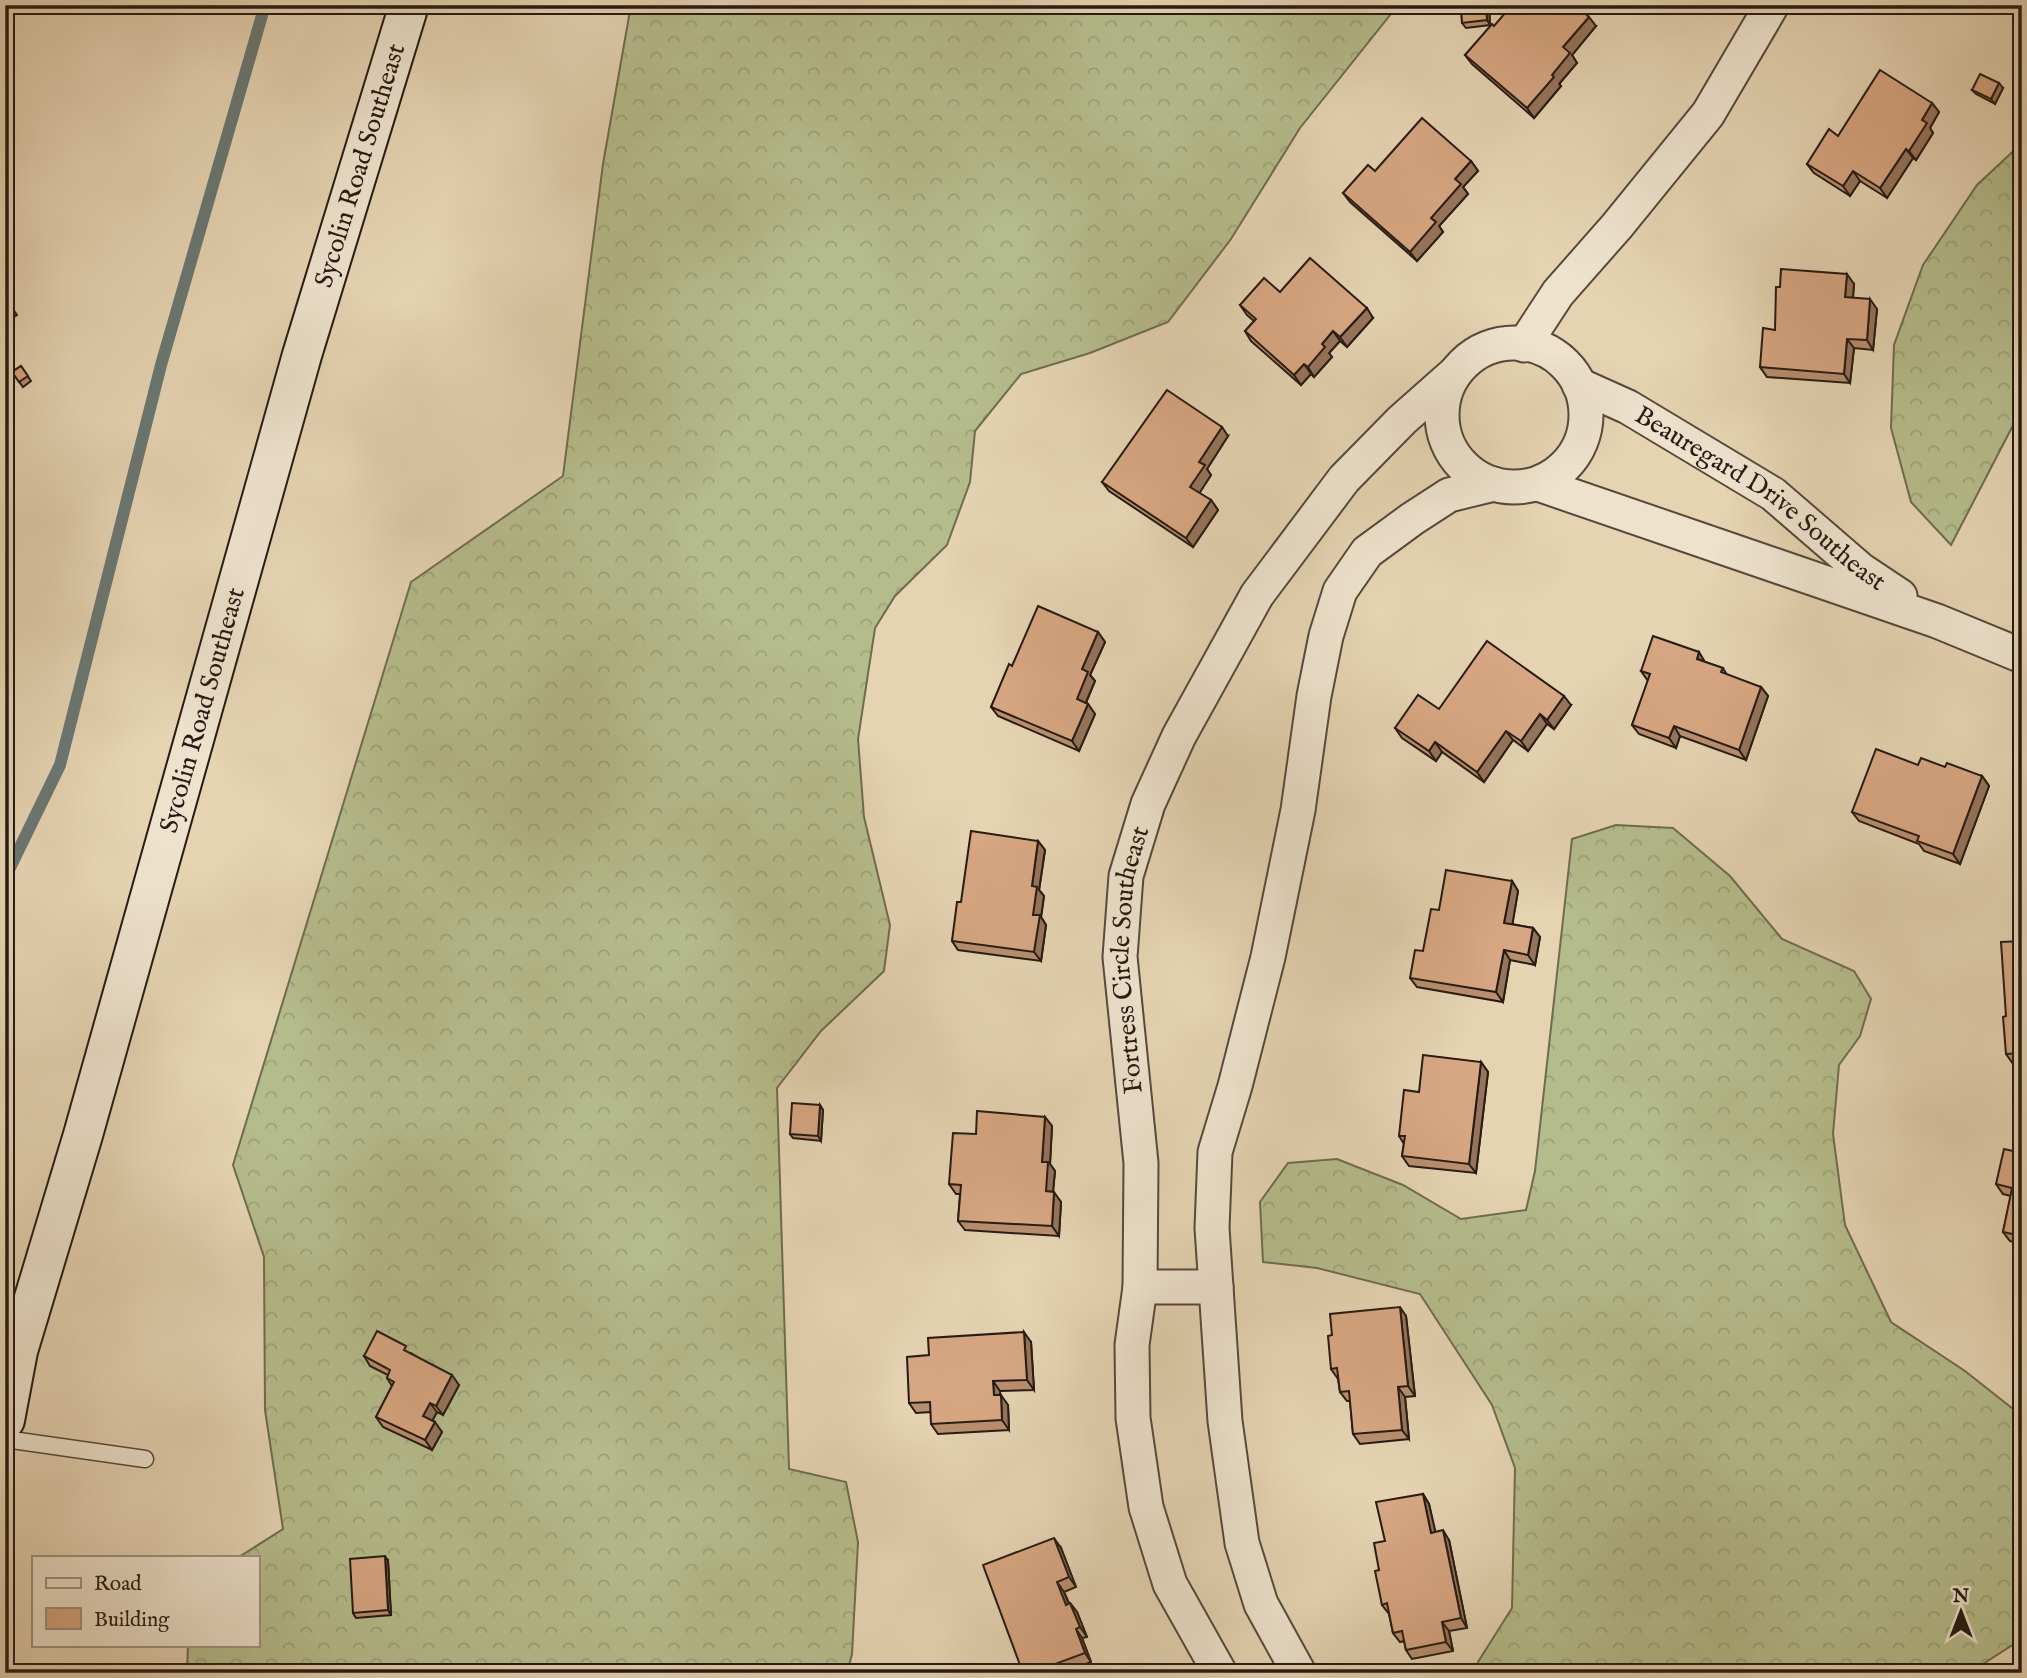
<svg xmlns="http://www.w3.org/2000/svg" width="2027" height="1678" viewBox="0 0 2027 1678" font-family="'IM FELL English',serif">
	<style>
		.forest { fill: url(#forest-crowns); stroke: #6e6c50; stroke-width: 2 }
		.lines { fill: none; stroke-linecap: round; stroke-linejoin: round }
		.stream { stroke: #6a7874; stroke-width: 12 }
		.lane-casing { stroke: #56493b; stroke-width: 19 }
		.street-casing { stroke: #56493b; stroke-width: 37 }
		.secondary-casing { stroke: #261b13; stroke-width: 42 }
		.lane { stroke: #eee2cd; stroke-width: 16 }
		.street { stroke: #eee2cd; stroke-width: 33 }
		.secondary { stroke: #eee2cd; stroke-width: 38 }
		.wall { fill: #b98f70; stroke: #261b13; stroke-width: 2 }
		.shaded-wall { fill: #96745b; stroke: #261b13; stroke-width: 2 }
		.building { fill: #d7a682; stroke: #261b13; stroke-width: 2 }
		.labels { text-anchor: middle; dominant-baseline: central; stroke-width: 5; stroke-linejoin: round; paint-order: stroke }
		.street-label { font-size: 26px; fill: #261b13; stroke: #eee2cd }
	</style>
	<defs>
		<pattern id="forest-crowns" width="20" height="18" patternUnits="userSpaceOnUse" patternTransform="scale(1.75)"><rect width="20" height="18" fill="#b5bc8c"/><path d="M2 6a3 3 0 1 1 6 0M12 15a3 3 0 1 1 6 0" fill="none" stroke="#9ca178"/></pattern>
	</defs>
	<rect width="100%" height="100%" fill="#e5d3b2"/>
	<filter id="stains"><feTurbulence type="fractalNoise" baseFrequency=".00286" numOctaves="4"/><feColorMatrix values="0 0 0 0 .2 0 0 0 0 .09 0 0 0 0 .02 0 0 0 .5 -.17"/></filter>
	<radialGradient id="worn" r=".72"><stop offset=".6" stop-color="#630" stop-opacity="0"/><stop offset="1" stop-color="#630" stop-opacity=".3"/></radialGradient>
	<g class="forest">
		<path d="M631,5H1398L1300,128L1231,239L1168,322L1090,353L1021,374L975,431L970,482L947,545L895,596L875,628L858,739L864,817L890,925L884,971L821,1031L777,1088L789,1469L846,1482L858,1542L852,1654L847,1673H187L188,1645H257V1557H239L283,1529L265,1410L264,1257L233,1165L411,582L563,476L603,164Z"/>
		<path d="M2022,143V408L1951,545L1911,502L1891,428L1894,345L1923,265L1977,185Z"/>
		<path d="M1616,825L1673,828L1730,876L1782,939L1854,971L1871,999L1860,1036L1839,1065L1833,1134L1845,1225L1891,1322L1965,1371L2022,1416V1631L2017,1642L1969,1673H1474L1478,1662L1512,1608L1515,1468L1492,1405L1420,1294L1317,1268L1263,1262L1260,1202L1288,1163L1337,1159L1403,1185L1461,1219L1526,1210L1535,1171L1572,839Z"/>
	</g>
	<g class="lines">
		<path class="stream" d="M5,878L60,765L161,365L265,5"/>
		<g class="lane-casing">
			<path id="lane" d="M5,1439L145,1459"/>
		</g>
		<g class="street-casing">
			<g id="street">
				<circle cx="1514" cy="415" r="72"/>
				<path d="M1524,345L1558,293L1617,226L1708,114L1772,5"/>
				<path id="s1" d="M1579,385L1628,407L1773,494L1861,570L1900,596"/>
				<path d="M1538,484L1937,621L2022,656"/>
				<path d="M1140,1287H1216"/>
				<path id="s2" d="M1220,1673L1170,1584L1146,1507L1133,1418L1132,1345L1140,1287L1141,1163L1120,957L1126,876L1148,804L1179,736L1257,595L1344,479L1402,420L1454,374"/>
				<path d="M1299,1673L1261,1604L1242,1543L1225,1421L1212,1228L1215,1152L1235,1086L1268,957L1298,810L1314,696L1326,636L1340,591L1367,552L1412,519L1449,495L1494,484"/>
			</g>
		</g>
		<g class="secondary-casing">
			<g id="secondary">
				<path id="s3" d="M5,1420L18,1351L83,1135L302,355L409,5"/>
			</g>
		</g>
		<use href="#lane" class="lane"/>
		<use href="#street" class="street"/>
		<use href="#secondary" class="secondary"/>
	</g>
	<g class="wall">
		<path d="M1461,5H1489L1490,25L1466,28L1462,23Z"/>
		<path d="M1494,26H1596L1572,55L1577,63L1559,84L1561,86L1534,118L1472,64L1465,55Z"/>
		<path d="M2003,88L1995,104L1976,94L1972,90Z"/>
		<path d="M1932,103L1939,112L1930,128L1933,133L1916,160L1913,158L1887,198L1860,181L1850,196L1814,173L1807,164L1838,136Z"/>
		<path d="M1471,161L1478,171L1463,187L1468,194L1439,226L1443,232L1417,261L1350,202L1343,193L1375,171Z"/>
		<path d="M1854,284L1853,298L1877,309L1873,350L1854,348L1850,383L1767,377L1760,367L1775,330Z"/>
		<path d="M1280,292L1373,318L1347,347L1340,341L1329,353L1332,357L1314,377L1311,374L1301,385L1251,341L1245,331L1254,321L1247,315L1240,305Z"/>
		<path d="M5,298L17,315L5,323Z"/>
		<path d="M21,366L31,381L23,387L12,372Z"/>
		<path d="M1228,436L1207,469L1211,475L1199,493L1211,500L1218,510L1193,547L1109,491L1102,482Z"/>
		<path d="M1098,632L1105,642L1090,675L1095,681L1086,703L1088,704L1095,714L1079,751L998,716L991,707L1012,666Z"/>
		<path d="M1705,662L1723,668L1727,675L1761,687L1768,696L1746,760L1680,736L1676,748L1639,734L1632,725L1648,681L1641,671Z"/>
		<path d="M1571,705L1554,729L1547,724L1528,751L1513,740L1484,782L1442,752L1436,761L1402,738L1395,728L1439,709Z"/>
		<path d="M1918,765L1945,767L1982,776L1989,786L1960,864L1924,851L1919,844L1859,821L1852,812Z"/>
		<path d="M1038,841L1045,850L1039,890L1044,896L1041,917L1046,925L1041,961L958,950L952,941L961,902Z"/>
		<path d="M1512,881L1518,891L1512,924L1533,928L1540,937L1535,965L1510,960L1503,1002L1417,987L1410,978L1423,951L1439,910Z"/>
		<path d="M2022,941V1063L2013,1064L2006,1054V1016Z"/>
		<path d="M1481,1062L1488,1072L1476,1173L1409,1166L1402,1156L1404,1144L1399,1136L1419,1092Z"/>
		<path d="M820,1105L823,1110L821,1141L793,1138L790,1134Z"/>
		<path d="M1045,1117L1052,1126L1050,1164L1055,1171L1053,1192L1061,1202L1059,1236L965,1230L958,1221L960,1194H956L949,1184L976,1134Z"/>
		<path d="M2022,1153V1244L2010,1241L2003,1232L2011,1196L2003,1194L1996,1184Z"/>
		<path d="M1406,1316L1415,1396L1405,1397L1409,1439L1360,1444L1353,1434L1350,1401H1347L1340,1392L1338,1379L1331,1369Z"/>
		<path d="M1031,1342L1034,1390L1000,1391V1395L1008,1405L1009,1430L938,1434L931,1424V1412L916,1413L909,1403L929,1355Z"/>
		<path d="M411,1353L459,1385L443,1415L437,1412L432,1421L442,1432L432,1450L383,1427L376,1417L392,1386L387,1378L388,1375L370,1366L364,1356Z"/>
		<path d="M1423,1494L1429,1504L1435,1532L1449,1540L1467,1628L1449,1631L1453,1651L1412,1659L1406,1650L1404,1641L1400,1642L1393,1633L1389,1614L1382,1605L1379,1570L1385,1541Z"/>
		<path d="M1061,1548L1076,1587L1064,1592L1069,1603H1070L1077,1612L1087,1637L1082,1638L1091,1662L1063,1673H1023Z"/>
		<path d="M388,1561L391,1615L356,1618L353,1613Z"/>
	</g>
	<g class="shaded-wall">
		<path d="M1486,5H1489L1490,25L1487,20Z"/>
		<path d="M1589,17L1596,26L1572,55L1577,63L1559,84L1561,86L1534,118L1527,108L1552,75L1563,47Z"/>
		<path d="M1999,83L2003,88L1995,104L1991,99Z"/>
		<path d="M1932,103L1939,112L1930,128L1933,133L1916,160L1909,151L1922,120Z"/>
		<path d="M1906,149L1913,158L1887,198L1880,188Z"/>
		<path d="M1471,161L1478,171L1463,187L1468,194L1439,226L1443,232L1417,261L1410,252L1455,179Z"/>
		<path d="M1853,171L1860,181L1850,196L1843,186Z"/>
		<path d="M1847,274L1854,284L1852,307L1845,297Z"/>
		<path d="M1870,299L1877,309L1873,350L1867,340Z"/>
		<path d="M1367,308L1373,318L1347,347L1340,337Z"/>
		<path d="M1333,331L1340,341L1329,353L1332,357L1314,377L1308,367L1322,344Z"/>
		<path d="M1847,339L1854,348L1850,383L1844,374Z"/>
		<path d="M1304,364L1311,374L1301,385L1294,375Z"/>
		<path d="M1222,427L1228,436L1207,469L1211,475L1197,497L1190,487L1199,462Z"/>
		<path d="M1211,500L1218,510L1193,547L1186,538Z"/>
		<path d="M1098,632L1105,642L1090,675L1095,681L1083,709L1077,699L1082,669Z"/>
		<path d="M1699,652L1705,662L1697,659Z"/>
		<path d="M1761,687L1768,696L1746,760L1739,750Z"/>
		<path d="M1564,696L1571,705L1554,729L1547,720Z"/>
		<path d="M1088,704L1095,714L1079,751L1072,741Z"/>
		<path d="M1540,714L1547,724L1528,751L1521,741Z"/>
		<path d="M1674,726L1680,736L1676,748L1669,738Z"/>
		<path d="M1506,731L1513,740L1484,782L1477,772Z"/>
		<path d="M1435,742L1442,752L1436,761L1429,751Z"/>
		<path d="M1982,776L1989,786L1960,864L1953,854Z"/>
		<path d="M1038,841L1045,850L1039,890L1044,896L1041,917L1046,925L1041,961L1034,952L1032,886Z"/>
		<path d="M1512,881L1518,891L1511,933L1504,923Z"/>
		<path d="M1533,928L1540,937L1535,965L1528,955Z"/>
		<path d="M1504,950L1510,960L1503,1002L1496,992Z"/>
		<path d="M1481,1062L1488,1072L1476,1173L1469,1164Z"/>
		<path d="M820,1105L823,1110L821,1141L818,1136Z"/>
		<path d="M1045,1117L1052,1126L1050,1164L1055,1171L1052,1201L1046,1191L1042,1162Z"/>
		<path d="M1054,1192L1061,1202L1059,1236L1052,1226Z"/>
		<path d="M1400,1307L1406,1316L1415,1396L1408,1386Z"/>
		<path d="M1024,1332L1031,1342L1034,1390L1027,1380Z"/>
		<path d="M452,1375L459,1385L443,1415L436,1406Z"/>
		<path d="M993,1381L1000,1391L1001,1405L994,1395Z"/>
		<path d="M1398,1387L1405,1397L1409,1439L1402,1430Z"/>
		<path d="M1001,1395L1008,1405L1009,1430L1002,1420Z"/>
		<path d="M430,1403L437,1412L430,1425L423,1416Z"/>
		<path d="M435,1422L442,1432L432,1450L425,1440Z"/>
		<path d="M1423,1494L1429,1504L1438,1543L1431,1533Z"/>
		<path d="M1443,1530L1449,1540L1467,1628L1461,1618Z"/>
		<path d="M1054,1538L1061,1548L1076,1587L1069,1577Z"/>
		<path d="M385,1556L388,1561L391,1615L388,1610Z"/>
		<path d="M1057,1582L1064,1592L1073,1614L1066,1605Z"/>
		<path d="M1070,1603L1077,1612L1087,1637L1080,1627Z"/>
		<path d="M1442,1622L1449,1631L1453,1651L1446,1642Z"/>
		<path d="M1076,1629L1082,1638L1091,1662L1085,1653Z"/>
	</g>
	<g class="building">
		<path d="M1461,5H1486L1487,20L1462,23Z"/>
		<path d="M1512,5H1576L1589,17L1563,47L1570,53L1552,75L1554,77L1527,108L1465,55L1492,24L1494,26Z"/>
		<path d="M1880,70L1932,103L1922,120L1927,123L1909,151L1906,149L1880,188L1853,171L1843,186L1807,164L1829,129L1838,136Z"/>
		<path d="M1980,74L1999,83L1991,99L1972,90Z"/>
		<path d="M1422,118L1471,161L1455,179L1461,184L1431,218L1436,222L1410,252L1343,193L1368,165L1375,171Z"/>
		<path d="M1310,258L1367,308L1340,337L1333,331L1322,344L1325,347L1308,367L1304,364L1294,375L1245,331L1256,319L1240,305L1264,278L1280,292Z"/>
		<path d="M1781,269L1847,274L1845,297L1870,299L1867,340L1847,339L1844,374L1760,367L1763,328L1775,330L1776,287H1780Z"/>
		<path d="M5,298L10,305L5,308Z"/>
		<path d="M21,366L28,376L19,382L12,372Z"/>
		<path d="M1167,390L1222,427L1199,462L1205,465L1190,487L1211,500L1186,538L1102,482Z"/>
		<path d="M1038,606L1098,632L1082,669L1088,672L1077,699L1088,704L1072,741L991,707L1009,664L1012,666Z"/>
		<path d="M1653,636L1699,652L1697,659L1723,668L1721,672L1761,687L1739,750L1674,726L1669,738L1632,725L1650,674L1641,671Z"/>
		<path d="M1487,641L1564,696L1547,720L1540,714L1521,741L1506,731L1477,772L1435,742L1429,751L1395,728L1418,695L1439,709Z"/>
		<path d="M1876,749L1918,765L1921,758L1945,767L1947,763L1982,776L1953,854L1917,841L1919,836L1852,812Z"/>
		<path d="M971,831L1038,841L1032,886L1037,887L1033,915H1040L1034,952L952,941L957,902H961Z"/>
		<path d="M1446,870L1512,881L1504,923L1533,928L1528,955L1504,950L1496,992L1410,978L1415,950L1423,951L1431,909L1439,910Z"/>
		<path d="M2022,941V1053L2006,1054L2003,1017L2006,1016L2001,942Z"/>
		<path d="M1423,1055L1481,1062L1469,1164L1402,1156L1405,1136H1399L1404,1090L1419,1092Z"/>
		<path d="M792,1103L820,1105L818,1136L790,1134Z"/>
		<path d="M977,1111L1045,1117L1042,1162H1048L1046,1191L1054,1192L1052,1226L958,1221L961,1185L949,1184L953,1133L976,1134Z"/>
		<path d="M2004,1149L2022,1153V1236L2003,1232L2012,1188L1996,1184Z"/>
		<path d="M1400,1307L1408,1386L1398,1387L1402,1430L1353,1434L1349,1391L1340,1392L1337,1368L1331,1369L1328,1336L1332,1335L1330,1314Z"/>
		<path d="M377,1331L406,1346L404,1350L452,1375L436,1406L430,1403L423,1416L435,1422L425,1440L376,1417L394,1382L387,1378L390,1370L364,1356Z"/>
		<path d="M1024,1332L1027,1380L993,1381L994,1395H1001L1002,1420L931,1424L930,1402L909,1403L907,1357L929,1355L928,1338Z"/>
		<path d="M1423,1494L1431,1533L1443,1530L1461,1618L1442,1622L1446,1642L1406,1650L1402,1631L1393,1633L1387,1603L1382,1605L1375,1571L1379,1570L1374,1543L1385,1541L1376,1502Z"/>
		<path d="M1054,1538L1069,1577L1057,1582L1066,1605L1070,1603L1080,1627L1076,1629L1085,1653L1031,1673H1023L983,1565Z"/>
		<path d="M385,1556L388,1610L353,1613L350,1559Z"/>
	</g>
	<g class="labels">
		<g class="street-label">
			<text stroke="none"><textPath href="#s3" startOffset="1304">Sycolin Road Southeast</textPath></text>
			<text stroke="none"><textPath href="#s1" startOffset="215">Beauregard Drive Southeast</textPath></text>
			<text stroke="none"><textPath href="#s3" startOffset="737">Sycolin Road Southeast</textPath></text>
			<text stroke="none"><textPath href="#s2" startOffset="733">Fortress Circle Southeast</textPath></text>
		</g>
	</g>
	<rect width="2027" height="1678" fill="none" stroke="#e5d3b2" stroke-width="28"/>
	<rect x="7" y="7" width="2013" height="1664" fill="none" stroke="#261b13" stroke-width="3.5"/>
	<rect x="14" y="14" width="1999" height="1650" fill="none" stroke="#261b13" stroke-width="2"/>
	<rect x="32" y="1556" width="228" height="91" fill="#eee2cd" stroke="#9e9283" stroke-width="2"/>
	<rect x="46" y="1578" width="35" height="10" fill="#eee2cd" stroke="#9e9283" stroke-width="2"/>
	<text x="94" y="1590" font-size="21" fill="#261b13">Road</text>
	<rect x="46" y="1608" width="35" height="21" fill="#d7a682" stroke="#9e9283" stroke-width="2"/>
	<text x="94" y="1626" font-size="21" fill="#261b13">Building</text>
	<g transform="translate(1961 1612)" stroke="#eee2cd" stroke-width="5" paint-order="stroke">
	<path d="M0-5L12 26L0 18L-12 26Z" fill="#261b13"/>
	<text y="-10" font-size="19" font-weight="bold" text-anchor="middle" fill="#261b13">N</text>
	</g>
	<rect width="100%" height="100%" filter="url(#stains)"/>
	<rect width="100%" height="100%" fill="url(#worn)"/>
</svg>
